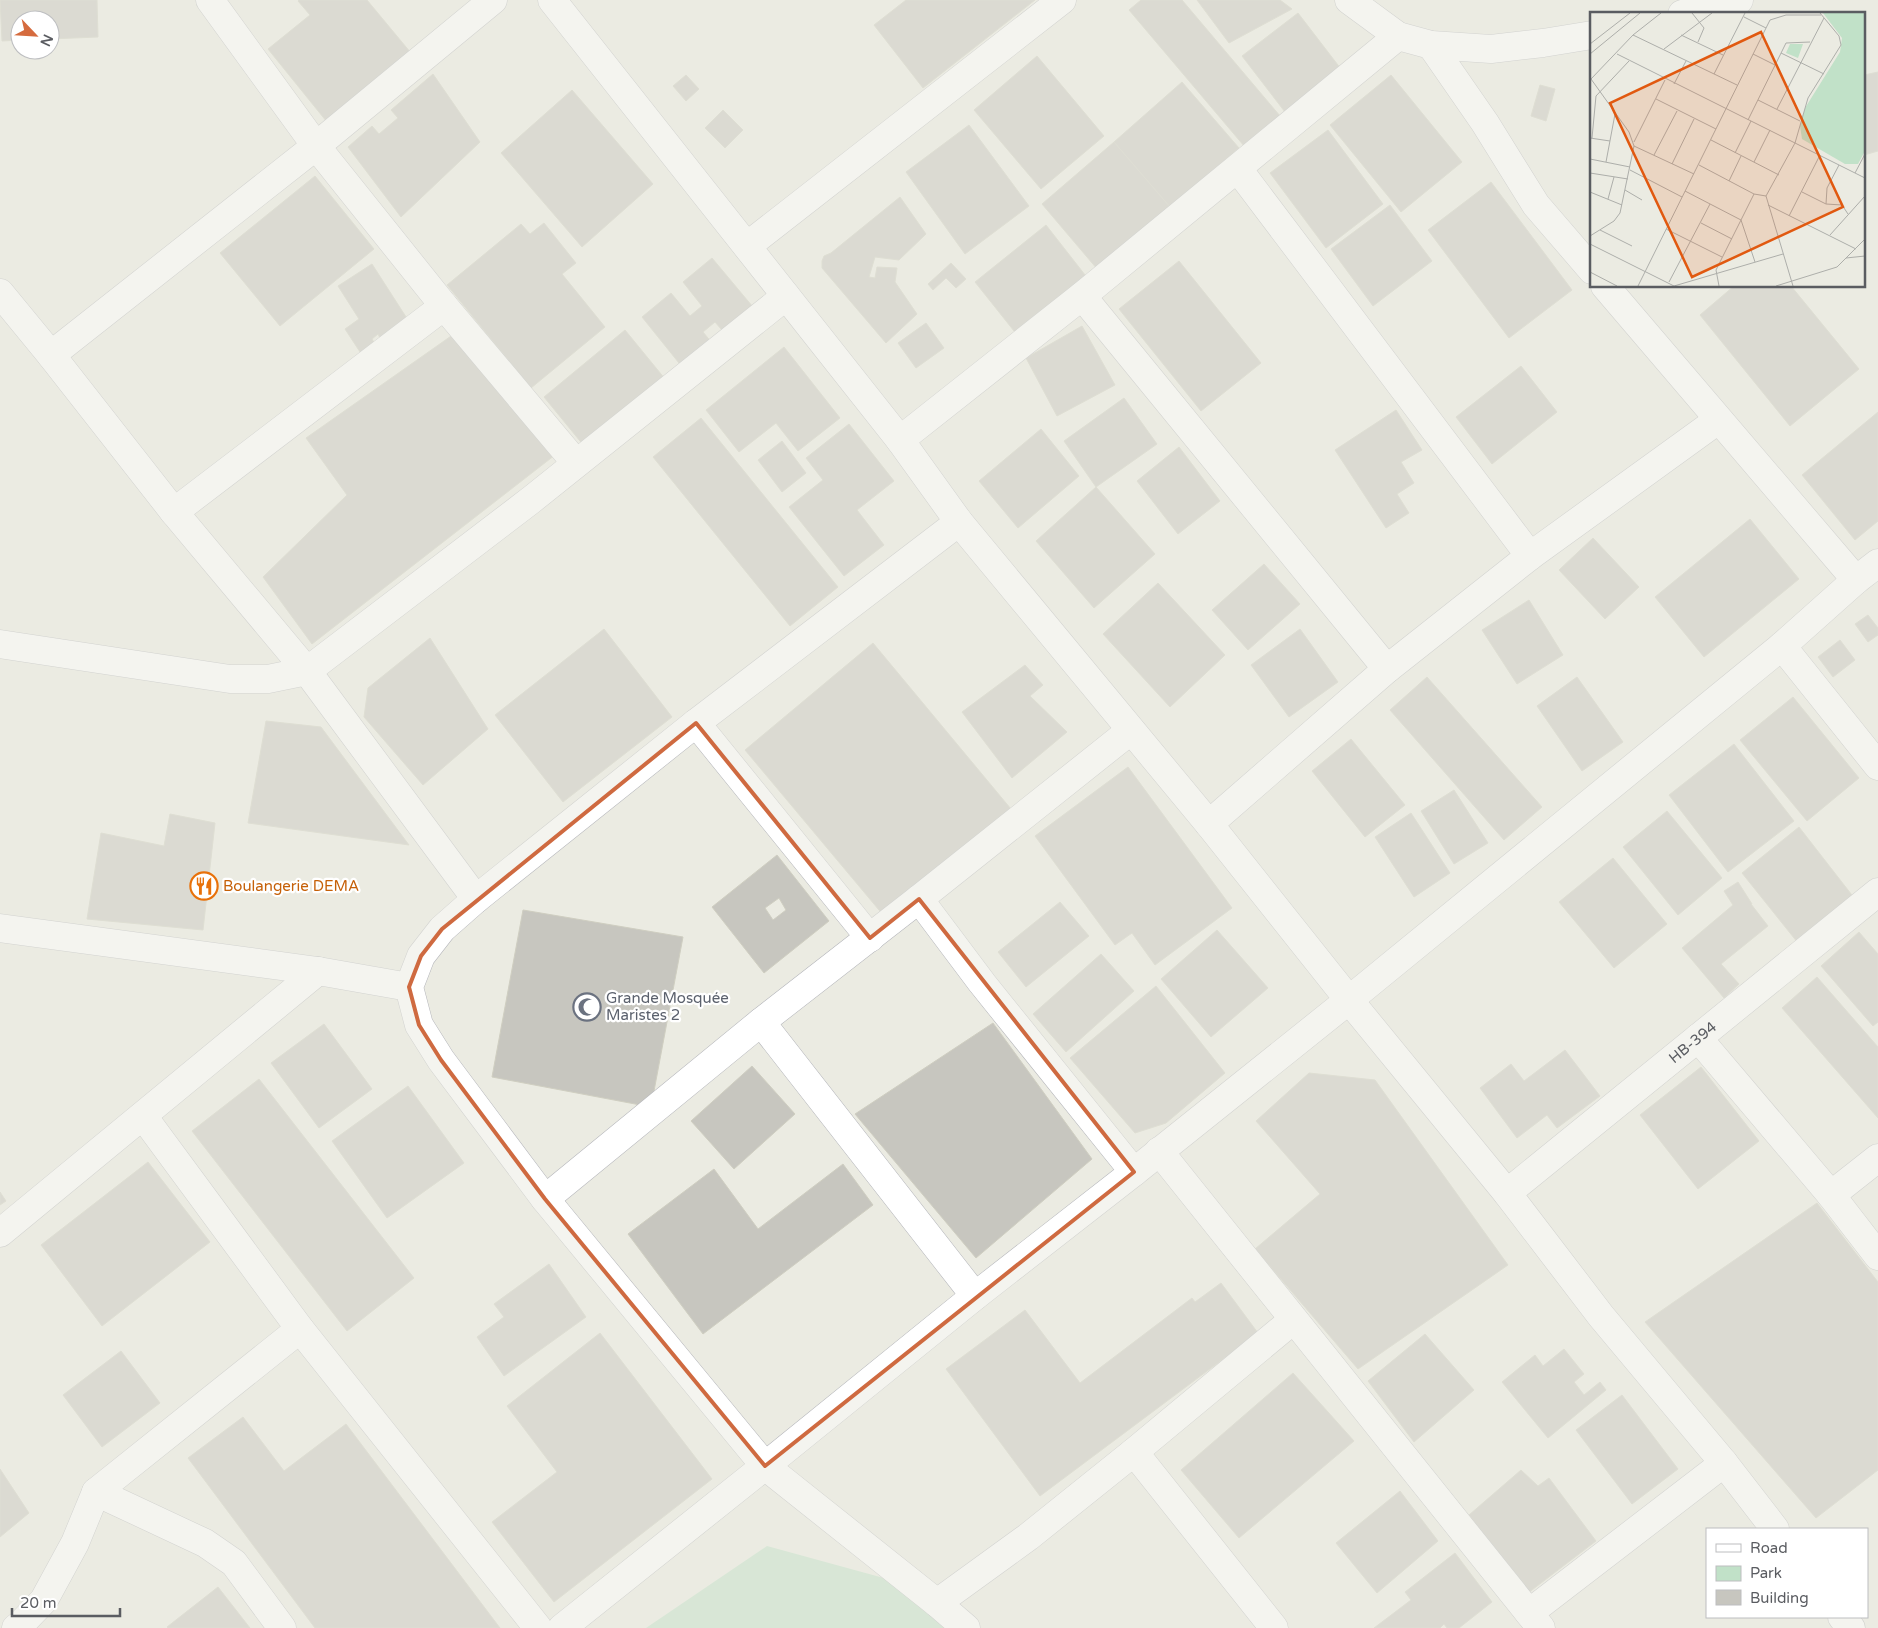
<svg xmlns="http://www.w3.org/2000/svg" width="1878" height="1628" viewBox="0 0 1878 1628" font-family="'Varela Round',sans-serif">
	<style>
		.green { fill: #c1e1c8 }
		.building { fill: #c7c6bf; stroke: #cfcec1; fill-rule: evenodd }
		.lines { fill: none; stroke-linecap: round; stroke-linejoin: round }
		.minor-casing { stroke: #b5b6bb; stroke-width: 29 }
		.minor { stroke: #fff; stroke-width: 28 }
		.marked { fill: none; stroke: #cf6a40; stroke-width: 4; stroke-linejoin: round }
		.labels { text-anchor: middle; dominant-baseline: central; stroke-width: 4.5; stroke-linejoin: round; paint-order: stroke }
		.food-label { font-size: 15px; fill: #c56008; stroke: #fff; text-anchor: start }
		.worship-label { font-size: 15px; fill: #5b616d; stroke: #fff; text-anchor: start }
		.street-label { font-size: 15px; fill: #5a5c61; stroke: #fff }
		.inset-road { fill: none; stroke: #adaeaa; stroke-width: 1 }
		.view { fill: #e15910; fill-opacity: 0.15; stroke: #e15910; stroke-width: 2.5 }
		.inset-edge { fill: none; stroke: #5a5c61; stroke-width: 2.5 }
	</style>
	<rect width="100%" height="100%" fill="#ebebe2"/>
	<path class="green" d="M767,1546L891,1580L948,1628H646Z"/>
	<g class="building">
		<path d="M0,0H97L98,37L50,39V20H20V40L2,41Z"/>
		<path d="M299,0H367L411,53L327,122L268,49L310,15L298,1Z"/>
		<path d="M906,0H1035L923,88L874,25Z"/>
		<path d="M1141,0H1182L1286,123L1250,153L1129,10Z"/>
		<path d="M1197,0H1280L1292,9L1229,43Z"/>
		<path d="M1298,13L1341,69L1285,112L1242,56Z"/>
		<path d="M1037,56L1104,136L1041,189L974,110Z"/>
		<path d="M1878,72V151L1864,155V75Z"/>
		<path d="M433,74L480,142L401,217L348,147L372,126L379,134L398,118L391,110Z"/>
		<path d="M686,75L699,89L686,101L673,86Z"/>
		<path d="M1391,75L1462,162L1401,212L1330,125Z"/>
		<path d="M1182,82L1239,148L1170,207L1114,142Z"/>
		<path d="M1540,85L1555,89L1546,121L1531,116Z"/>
		<path d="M572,90L653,184L582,247L501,153Z"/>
		<path d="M723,110L743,130L725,148L705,128Z"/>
		<path d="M969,125L1029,206L965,254L906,172Z"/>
		<path d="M1328,130L1383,204L1326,248L1270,173Z"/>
		<path d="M1114,142L1170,207L1098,270L1042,204Z"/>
		<path d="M315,176L374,249L280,326L220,253Z"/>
		<path d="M1491,182L1572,290L1509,338L1428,230Z"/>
		<path d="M900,197L926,234L899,260L875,257L869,277L875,278L877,267L897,268L895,282L917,314L886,343L822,268V261L824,256L831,253Z"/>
		<path d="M1390,205L1432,261L1373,306L1331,249Z"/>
		<path d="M544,223L576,263L562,274L605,327L531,388L447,285L521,224L530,234Z"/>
		<path d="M1046,225L1089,280L1018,336L975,282Z"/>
		<path d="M712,258L758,313L728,337L715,322L703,332L717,349L687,373L642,317L671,293L690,316L702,306L683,282Z"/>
		<path d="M1179,261L1261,363L1201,411L1119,309Z"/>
		<path d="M951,263L966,279L956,288L946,278L933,290L928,284Z"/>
		<path d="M372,264L408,320L380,338L378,334L372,339L376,346L362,355L345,329L359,319L338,286Z"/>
		<path d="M1734,286H1791L1859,369L1790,426L1700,315Z"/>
		<path d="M926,323L944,348L916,368L898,343Z"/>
		<path d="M1082,326L1115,385L1057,416L1026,358Z"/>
		<path d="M625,330L670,385L589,452L544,397Z"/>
		<path d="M454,334L555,455L312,644L263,577L347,495L306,438Z"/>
		<path d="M784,347L840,418L798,451L776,423L739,452L706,410Z"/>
		<path d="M1521,366L1557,412L1492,464L1456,417Z"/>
		<path d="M1124,398L1157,444L1096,487L1064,441Z"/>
		<path d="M1396,410L1422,450L1401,462L1414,483L1397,494L1409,513L1386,528L1335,450Z"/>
		<path d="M1878,412V521L1855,540L1802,475Z"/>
		<path d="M701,418L838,587L790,626L653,457Z"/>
		<path d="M849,424L894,481L857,510L884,545L844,576L789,507L823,480L806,458Z"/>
		<path d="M1041,429L1079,476L1018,528L979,481Z"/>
		<path d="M782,441L806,473L782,492L758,460Z"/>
		<path d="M1179,447L1220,501L1178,534L1137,481Z"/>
		<path d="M1096,487L1155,554L1094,608L1036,541Z"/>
		<path d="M1750,519L1799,579L1704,657L1655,597Z"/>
		<path d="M1593,538L1639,587L1605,619L1559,570Z"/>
		<path d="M1264,564L1300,604L1248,650L1212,610Z"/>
		<path d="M1158,583L1225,655L1170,707L1103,634Z"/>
		<path d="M1529,600L1563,655L1517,684L1482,630Z"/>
		<path d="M1868,615L1878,628V635L1868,642L1855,624Z"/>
		<path d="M604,629L672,717L563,802L495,715Z"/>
		<path d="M1300,629L1338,682L1289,717L1251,665Z"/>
		<path d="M430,638L488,729L423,785L364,717L368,688Z"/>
		<path d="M1840,640L1855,660L1833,677L1818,657Z"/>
		<path d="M873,643L1011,809L884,916L745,750Z"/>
		<path d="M1025,665L1043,685L1030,696L1067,732L1012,778L962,712Z"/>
		<path d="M1427,677L1542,807L1504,840L1390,710Z"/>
		<path d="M1577,677L1623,742L1582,771L1537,706Z"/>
		<path d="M1793,697L1859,778L1807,821L1740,740Z"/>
		<path d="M266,721L321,727L409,845L248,823Z"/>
		<path d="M1351,739L1405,805L1365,837L1312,771Z"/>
		<path d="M1734,744L1794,821L1728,872L1669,795Z"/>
		<path d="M1128,767L1232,908L1155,965L1132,933L1115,945L1035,836Z"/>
		<path d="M1454,790L1488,843L1454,864L1421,811Z"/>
		<path d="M1667,811L1722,878L1678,915L1623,847Z"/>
		<path d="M1411,813L1450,873L1414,897L1375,837Z"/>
		<path d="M170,814L215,823L203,930L87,919L101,833L164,846Z"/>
		<path d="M1799,827L1855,899L1798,943L1742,873Z"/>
		<path d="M777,855L829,921L764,973L712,907ZM779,898L786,910L773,920L765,908Z"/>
		<path d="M1613,858L1667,924L1614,968L1559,902Z"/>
		<path d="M1738,882L1752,904H1751L1768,926L1721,964L1739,984L1724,998L1682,948L1733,905L1724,891Z"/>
		<path d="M1060,902L1089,936L1026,987L998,952Z"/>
		<path d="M523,910L683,937L651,1107L492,1077Z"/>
		<path d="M1217,930L1268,988L1211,1037L1161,979Z"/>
		<path d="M1859,932L1878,954V1022L1873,1026L1821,966Z"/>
		<path d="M1101,954L1134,991L1066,1052L1033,1014Z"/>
		<path d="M1817,977L1878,1047V1118L1782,1008Z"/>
		<path d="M1156,986L1225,1073L1166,1123L1135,1133L1070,1058Z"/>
		<path d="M993,1023L1092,1159L976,1258L855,1114Z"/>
		<path d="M324,1024L372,1089L319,1128L271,1063Z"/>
		<path d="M1565,1050L1600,1096L1557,1128L1547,1115L1517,1138L1480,1088L1511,1064L1524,1081Z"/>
		<path d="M752,1066L795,1114L734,1169L691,1121Z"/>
		<path d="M1701,1067L1759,1141L1698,1189L1640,1115Z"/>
		<path d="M1309,1073L1375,1080L1508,1265L1358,1369L1255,1249L1320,1194L1256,1121Z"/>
		<path d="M259,1079L414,1278L347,1331L192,1131Z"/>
		<path d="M408,1086L464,1163L387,1218L332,1141Z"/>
		<path d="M148,1162L210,1242L102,1326L41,1245Z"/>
		<path d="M843,1164L873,1205L703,1334L628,1234L714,1169L758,1229Z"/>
		<path d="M0,1192L6,1201L0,1205Z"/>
		<path d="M1817,1203L1878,1282V1470L1816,1518L1645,1322Z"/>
		<path d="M549,1264L586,1317L504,1376L477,1337L504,1317L494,1304Z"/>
		<path d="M1221,1283L1258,1333L1040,1496L946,1369L1025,1310L1080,1383L1192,1298L1195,1302Z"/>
		<path d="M600,1333L712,1479L554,1602L492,1522L557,1472L507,1406Z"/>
		<path d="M1425,1334L1474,1390L1414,1442L1368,1381Z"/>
		<path d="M1564,1349L1584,1374L1574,1382L1584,1395L1600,1382L1606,1390L1548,1438L1502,1382L1535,1355L1543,1366Z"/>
		<path d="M121,1351L160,1403L102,1447L63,1395Z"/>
		<path d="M1293,1373L1354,1441L1239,1538L1181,1470Z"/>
		<path d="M1622,1395L1678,1469L1632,1504L1576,1430Z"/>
		<path d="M243,1417L284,1471L346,1424L500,1628H315L188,1458Z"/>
		<path d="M0,1469L29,1513L0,1537Z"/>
		<path d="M1521,1470L1538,1486L1549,1478L1596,1541L1528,1593L1469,1515Z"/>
		<path d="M1400,1491L1438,1541L1377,1593L1336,1543Z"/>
		<path d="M1455,1553L1492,1602L1459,1628H1447L1444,1624L1440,1628H1374L1411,1600L1405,1592Z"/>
		<path d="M218,1587L250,1628H168L167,1627Z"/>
	</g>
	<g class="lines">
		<g class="minor-casing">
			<g id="minor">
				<path d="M210,0L316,146L444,306L576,463"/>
				<path d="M552,0L900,440L959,522L1209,824L1349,1000L1507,1193L1601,1316L1724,1463L1775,1529"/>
				<path d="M1349,0L1398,36L1431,45L1491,49L1543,43L1592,35"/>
				<path d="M1682,14L1739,0"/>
				<path d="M1431,45L1485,123L1536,205L1592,270"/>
				<path d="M1238,169L1530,556"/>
				<path d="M747,246L1062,0"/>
				<path d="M1605,286L1856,580"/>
				<path d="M0,293L51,355L174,512L307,671L476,899"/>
				<path d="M1082,296L1387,669"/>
				<path d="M51,355L316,146L493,0"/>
				<path d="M900,440L1082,296L1398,36"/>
				<path d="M174,512L444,306"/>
				<path d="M959,522L696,723L476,899L442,929L421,956L409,987L419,1025L441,1060L545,1199L765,1466L937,1603L966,1628"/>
				<path d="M0,644L230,679H268L307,671L531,500L786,296"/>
				<path d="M1782,646L1878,766"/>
				<path d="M696,723L870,938"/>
				<path d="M1209,824L1387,669L1530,556L1718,420"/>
				<path d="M919,899L982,983L1134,1172"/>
				<path d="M0,928L318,971L409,987"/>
				<path d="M761,1022L975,1296"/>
				<path d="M1698,1038L1831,1195L1878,1256"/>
				<path d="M143,1116L300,1329L538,1628"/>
				<path d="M1159,1151L1541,1628"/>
				<path id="s1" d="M1507,1193L1878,892"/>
				<path d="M1831,1195L1878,1158"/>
				<path d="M545,1199L761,1022L919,899L1130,731"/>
				<path d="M0,1233L318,971"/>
				<path d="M1134,1452L1274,1628"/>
				<path d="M96,1492L205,1543L234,1563L282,1628"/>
				<path d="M937,1603L1028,1537L1134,1452L1293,1320"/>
				<path d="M1529,1613L1724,1463"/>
				<path d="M1842,1617L1851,1628"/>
				<path d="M16,1628L20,1625L44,1600L75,1543L96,1492L300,1329"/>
				<path d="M562,1628L765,1466L975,1296L1134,1172L1349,1000L1782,646L1856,580L1878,563"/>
			</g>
		</g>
		<use href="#minor" class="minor"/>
	</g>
	<path d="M0 0H1878V1628H0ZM696,723L870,938L919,899L1134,1172L765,1466L545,1199L441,1060L419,1025L409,987L421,956L442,929Z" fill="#ebebe2" fill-opacity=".55" fill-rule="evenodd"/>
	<path class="marked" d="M696,723L870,938L919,899L1134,1172L765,1466L545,1199L441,1060L419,1025L409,987L421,956L442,929Z"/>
	<defs>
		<g id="restaurant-ring" transform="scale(1.4375)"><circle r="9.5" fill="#fff" stroke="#e8710a" stroke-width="1.5"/><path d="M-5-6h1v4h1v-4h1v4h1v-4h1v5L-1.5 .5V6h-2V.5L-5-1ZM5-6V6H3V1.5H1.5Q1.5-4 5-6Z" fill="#e8710a"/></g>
		<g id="mosque-ring" transform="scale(1.4375)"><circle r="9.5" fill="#fff" stroke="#6b7280" stroke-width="1.5"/><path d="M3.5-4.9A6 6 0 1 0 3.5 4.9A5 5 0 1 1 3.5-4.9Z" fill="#6b7280"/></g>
	</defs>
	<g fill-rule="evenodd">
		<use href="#restaurant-ring" x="204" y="886"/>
		<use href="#mosque-ring" x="587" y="1007"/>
	</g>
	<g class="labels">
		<g class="food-label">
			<text x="223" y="886">Boulangerie DEMA</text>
		</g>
		<g class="worship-label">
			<text x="606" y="998">Grande Mosquée<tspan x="606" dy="17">Maristes 2</tspan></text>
		</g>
		<g class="street-label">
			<text stroke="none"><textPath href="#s1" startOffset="239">HB-394</textPath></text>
		</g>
	</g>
	<g transform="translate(1590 12)">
		<rect width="275" height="275" fill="#ebebe2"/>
		<path d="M233,1H275V139L268,152H255L212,127L210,114L215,96L250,40L252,26ZM200,32H213L208,46L196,41Z" fill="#c1e1c8"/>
		<path class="inset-road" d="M102,1L114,16L108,30M154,5L176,16M43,23L147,73M91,23L133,43M0,32L40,1M74,37L122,1M191,41L234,62M0,42L50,1M27,42L275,166M163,42L185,53M124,62L155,1M84,72L96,49M66,87L126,117M168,88L210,109M187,97L234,6M158,108L196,31L220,30M0,126L20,129M2,126L6,84L39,49M121,128L189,163M44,130L75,68M44,134L104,162M145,141L161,109M64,143L87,99M0,147L40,155M16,150L25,102M164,150L180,118M82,152L104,107M109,153L164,182L176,184M40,158L92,185M0,161L38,167M265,161L275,142M139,169L151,144M35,178L52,188M95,179L151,208L165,250M0,180L32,193M212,180L236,192L252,193L258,202M176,184L205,131L218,86L251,33L249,24L230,1M176,184L203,274M18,187L24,165M236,192L237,176L249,153M178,193L266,237M199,204L230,143M111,211L142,227M76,217L132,245M10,218L42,234M240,223L275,184M0,224L24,209L30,201L44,134L39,120L1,67L43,23L71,1M0,232L84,274M256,246L275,244M0,260L27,274M79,270L120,192M48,274L180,8L196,3H231M84,274L193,242M129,274L126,258L164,182M186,274L247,255L275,227"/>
		<path class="view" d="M171,20L253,195L102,265L20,91Z"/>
		<rect width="275" height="275" class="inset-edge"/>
	</g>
	<rect x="1706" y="1528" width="162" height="90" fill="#ffffff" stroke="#bdbec0"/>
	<rect x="1716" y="1544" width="25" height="8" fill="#ffffff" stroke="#bdbec0"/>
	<text x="1750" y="1553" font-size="15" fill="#5a5c61">Road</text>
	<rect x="1716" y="1566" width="25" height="15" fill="#c1e1c8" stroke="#bdbec0"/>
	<text x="1750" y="1578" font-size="15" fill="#5a5c61">Park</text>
	<rect x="1716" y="1590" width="25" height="15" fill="#c7c6bf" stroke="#bdbec0"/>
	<text x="1750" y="1603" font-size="15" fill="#5a5c61">Building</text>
	<g transform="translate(35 35) rotate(115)"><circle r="24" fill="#ffffff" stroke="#bdbec0"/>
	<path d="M0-4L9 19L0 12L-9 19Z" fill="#d56b3e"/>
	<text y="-8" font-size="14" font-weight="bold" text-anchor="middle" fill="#5a5c61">N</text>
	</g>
	<path d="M12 1608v8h108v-8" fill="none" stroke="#5a5c61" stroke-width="2.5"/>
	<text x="20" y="1608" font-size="15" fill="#5a5c61" stroke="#ffffff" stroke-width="4" paint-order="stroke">20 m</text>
</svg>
